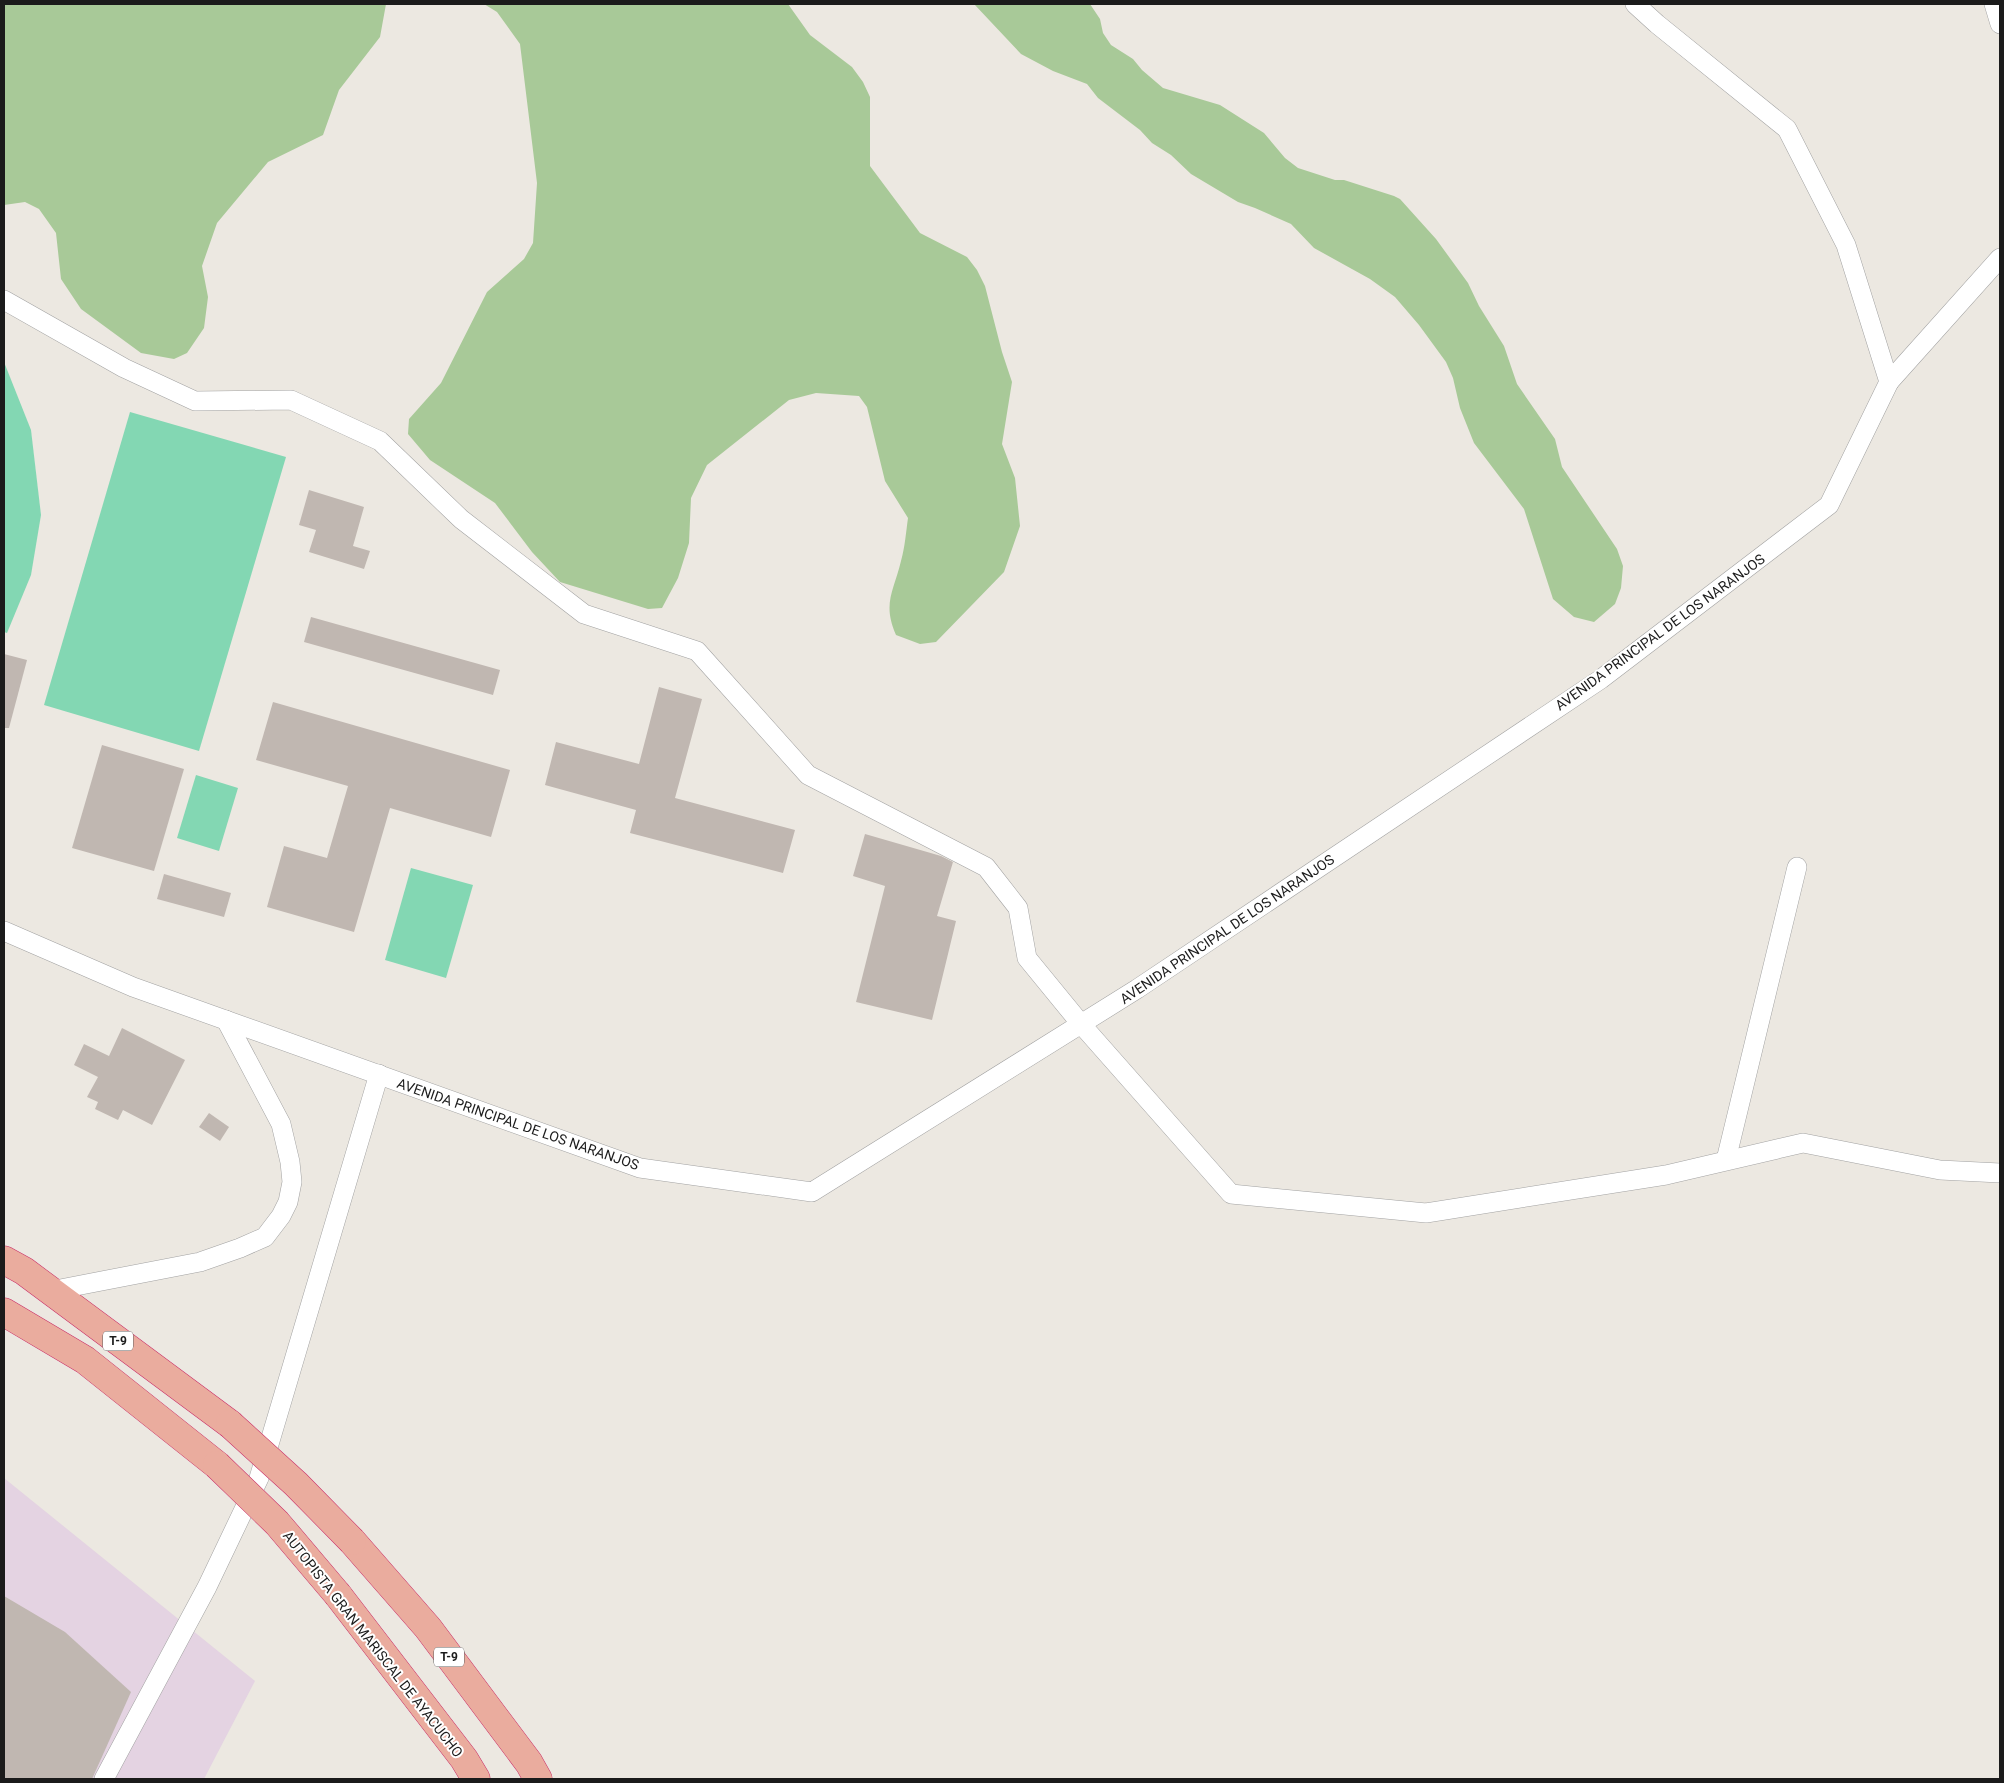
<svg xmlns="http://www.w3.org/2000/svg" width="2004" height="1783" viewBox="0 0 2004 1783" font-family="Roboto,sans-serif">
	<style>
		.industrial { fill: #e4d3e2 }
		.forest { fill: #a8c998 }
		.pitch { fill: #83d7b3 }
		.building { fill: #c0b7b1 }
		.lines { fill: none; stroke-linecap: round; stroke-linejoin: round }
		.minor-casing { stroke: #a2a2a2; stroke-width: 20 }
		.trunk-casing { stroke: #c92f69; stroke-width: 29 }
		.minor { stroke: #fff; stroke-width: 19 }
		.trunk { stroke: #eaac9e; stroke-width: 28 }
		.trunk-bridge-casing { stroke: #c92f69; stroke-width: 29; stroke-linecap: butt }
		.trunk-bridge { stroke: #eaac9e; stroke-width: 28 }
		.labels { text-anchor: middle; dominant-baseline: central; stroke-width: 4; stroke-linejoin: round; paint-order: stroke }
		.shield { fill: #fff; stroke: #5f5f5f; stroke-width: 1 }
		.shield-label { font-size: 12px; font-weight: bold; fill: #1b1b1b }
		.street-label { font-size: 14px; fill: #1b1b1b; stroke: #fff }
	</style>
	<rect width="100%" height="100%" fill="#ece8e1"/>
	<path class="industrial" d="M4,1478L255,1681L204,1779H4Z"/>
	<g class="forest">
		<path d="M4,4H386L380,37L339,90L323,135L268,162L217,223L202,266L208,297L204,328L187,353L174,359L141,353L81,309L61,279L56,233L39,209L25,202L4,205Z"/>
		<path d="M484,4H788L810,35L852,67L863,82L870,97V166L920,233L967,257L977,270L985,286L1002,352L1012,382L1002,444L1015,478L1020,526L1004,572L936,642L920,644L896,635C882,603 894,591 901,561C905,547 906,532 908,518L885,481L867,407L859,396L816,393L789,400L707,465L691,498L689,543L678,578L662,608L648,609L560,582L532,552L495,503L430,460L408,434L409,419L441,383L487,292L524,259L533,243L537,183L520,44L497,12Z"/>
		<path d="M974,4H1090L1100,19L1103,33L1111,45L1133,59L1142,70L1163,88L1220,105L1264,133L1285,158L1298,168L1335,180H1344L1394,196L1400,199L1436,239L1468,283L1479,306L1504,346L1517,384L1555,439L1562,467L1617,549L1623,566L1621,588L1615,604L1594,622L1574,617L1553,599L1524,509L1474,443L1460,408L1453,378L1446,362L1419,325L1395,297L1370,279L1314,248L1291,224L1255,208L1238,202L1191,174L1171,155L1152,143L1140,130L1098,98L1087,84L1053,71L1021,54Z"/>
	</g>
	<g class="pitch">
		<path d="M4,362L31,430L41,515L31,575L7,633L4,632Z"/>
		<path d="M130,412L286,457L199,751L44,705Z"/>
		<path d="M196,775L238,788L219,851L177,838Z"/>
		<path d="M411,868L473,885L446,978L385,960Z"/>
	</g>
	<g class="building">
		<path d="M309,490L364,507L353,546L370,551L364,569L309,552L316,530L299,525Z"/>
		<path d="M311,617L500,670L493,695L304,642Z"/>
		<path d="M4,654L27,660L9,728H4Z"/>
		<path d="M659,687L702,699L675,798L795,830L783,873L630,833L636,810L545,785L556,742L639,764Z"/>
		<path d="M273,702L510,770L491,837L390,808L354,932L267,907L284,846L327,858L348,786L256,760Z"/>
		<path d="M102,745L184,769L154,871L72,848Z"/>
		<path d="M865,834L941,856L953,862L937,916L956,921L932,1020L856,1002L885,886L853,876Z"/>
		<path d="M164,874L231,893L224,917L157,899Z"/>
		<path d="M122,1028L185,1060L152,1125L123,1110L118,1120L95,1109L98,1102L87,1097L98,1077L74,1065L84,1044L109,1056Z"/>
		<path d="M209,1113L229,1127L220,1141L199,1127Z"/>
		<path d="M4,1596L65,1632L131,1692L92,1779H4Z"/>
	</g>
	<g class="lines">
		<g class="minor-casing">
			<g id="minor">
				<path d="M1994,4L2000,24"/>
				<path d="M4,300L124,368L195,401L291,400L380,441L461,519L584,614L697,651L808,775L986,867L1018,908L1027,958L1081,1024L1231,1194L1426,1213L1666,1175L1803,1143L1940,1170L2000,1173"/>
				<path d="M1889,382L2000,258"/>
				<path d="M4,931L133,987L640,1168L812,1192L1137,989L1601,679L1829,505L1889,382L1846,245L1787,129L1657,24L1635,4"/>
				<path d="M1726,1160L1797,867"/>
				<path d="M50,1291L200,1262L240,1248L265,1237L281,1216L288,1202L292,1182L290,1162L281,1124L226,1020"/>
				<path d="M104,1779L207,1587L259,1478L379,1074"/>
			</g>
		</g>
		<g class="trunk-casing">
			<g id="trunk">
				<path d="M4,1260L24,1271L230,1424"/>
				<path d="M4,1312L85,1360L217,1465"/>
				<path d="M352,1541L428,1628L529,1763L538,1779"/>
				<path d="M338,1595L464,1759L476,1779"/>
			</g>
		</g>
		<use href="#minor" class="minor"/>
		<use href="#trunk" class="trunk"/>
		<g class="trunk-bridge-casing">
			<g id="trunk-bridge">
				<path d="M230,1424L296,1484L352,1541"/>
				<path d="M217,1465L277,1523L338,1595"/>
			</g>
		</g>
		<use href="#trunk-bridge" class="trunk-bridge"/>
	</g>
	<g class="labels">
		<g class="shield">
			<rect x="103" y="1331.5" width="30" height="19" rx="4"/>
			<rect x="434" y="1647.5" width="30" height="19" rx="4"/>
		</g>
		<g class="shield-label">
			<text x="118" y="1341">T-9</text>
			<text x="449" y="1657">T-9</text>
		</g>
		<g class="street-label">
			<text transform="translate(1660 632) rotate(-36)">AVENIDA PRINCIPAL DE LOS NARANJOS</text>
			<text transform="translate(1227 929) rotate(-34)">AVENIDA PRINCIPAL DE LOS NARANJOS</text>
			<text transform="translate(518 1124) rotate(19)">AVENIDA PRINCIPAL DE LOS NARANJOS</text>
			<text transform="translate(373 1644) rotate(52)">AUTOPISTA GRAN MARISCAL DE AYACUCHO</text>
		</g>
	</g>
	<rect width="2004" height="1783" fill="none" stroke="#1b1b1b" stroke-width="10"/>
</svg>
